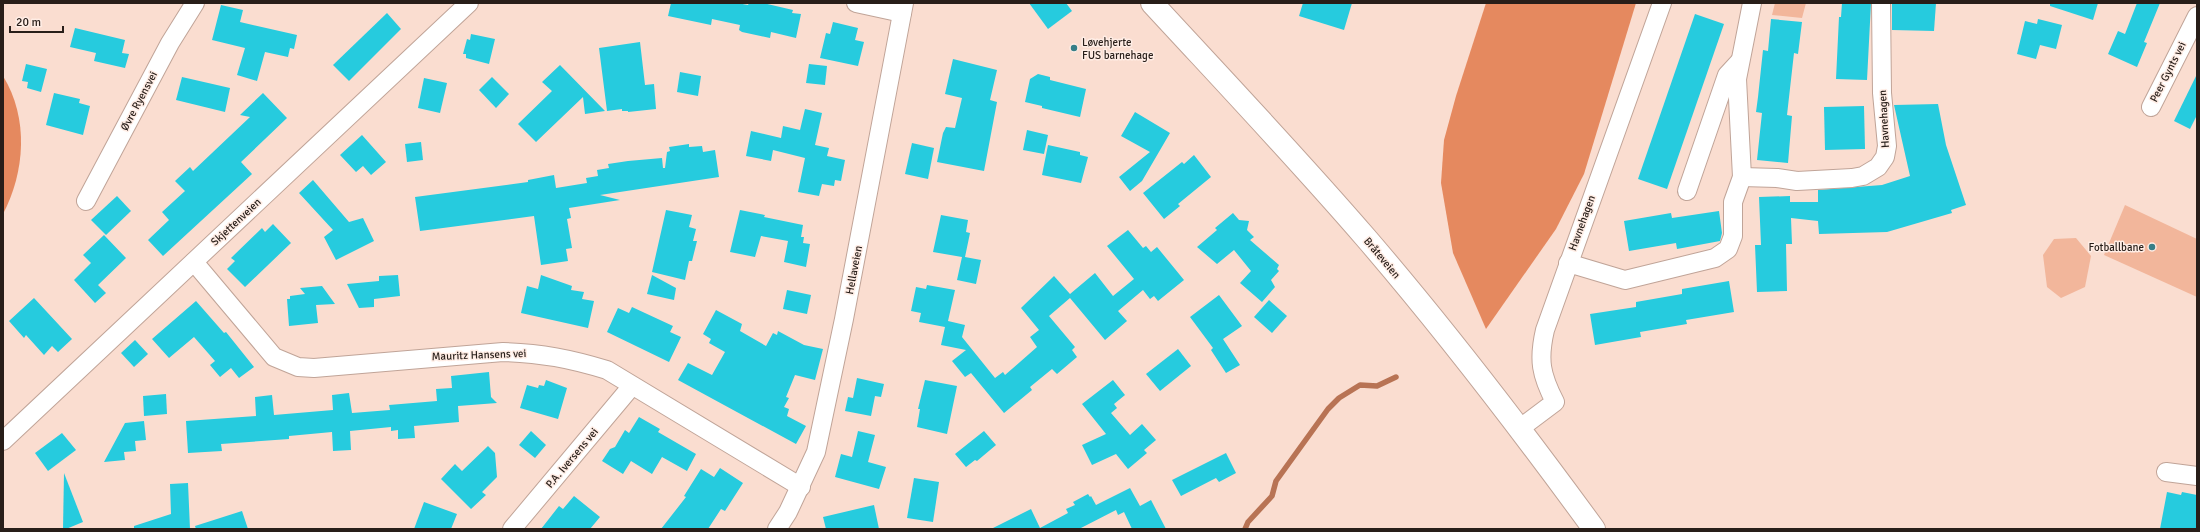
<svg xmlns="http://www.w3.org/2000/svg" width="2200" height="532" viewBox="0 0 2200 532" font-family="Signika,sans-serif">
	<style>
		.green { fill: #f2b69b }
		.forest { fill: #e5895f }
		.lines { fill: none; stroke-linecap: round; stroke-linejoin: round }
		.stream { stroke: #b87354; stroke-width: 5.5 }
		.building { fill: #26cbde }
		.street-casing { stroke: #c0a498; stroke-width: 20 }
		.secondary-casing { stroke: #c0a498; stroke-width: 24 }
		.street { stroke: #fff; stroke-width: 18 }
		.secondary { stroke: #fff; stroke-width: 22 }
		.poi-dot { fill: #367e87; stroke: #ffede5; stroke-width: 1.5 }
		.labels { text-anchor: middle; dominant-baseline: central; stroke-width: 3; stroke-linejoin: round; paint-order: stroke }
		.poi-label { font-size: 11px; fill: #281e19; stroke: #ffede5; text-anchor: start }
		.street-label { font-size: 11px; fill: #281e19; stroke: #ffede5 }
	</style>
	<rect width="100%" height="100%" fill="#faddd0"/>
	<g class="green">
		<path d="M1775,3H1806L1802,18L1772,15Z"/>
		<path d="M2125,205L2197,239V297L2104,255Z"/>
		<path d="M2076,238L2091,256L2085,287L2061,298L2047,287L2043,255L2054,239Z"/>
	</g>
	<g class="forest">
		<path d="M1486,3H1636L1584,174L1556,229L1486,329L1453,253L1441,183L1444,140L1456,96Z"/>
		<path d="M3,76C29,118 25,172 3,214Z"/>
	</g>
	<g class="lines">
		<path class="stream" d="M1245,529L1248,522L1272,496L1276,481L1328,409L1339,398L1360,385L1377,386L1396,377"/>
	</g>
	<g class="building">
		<path d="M671,3H737L748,5L749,3H763L793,10L792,13L801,14L796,38L771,32L770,38L742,32L739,30L740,25L712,19L711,25L668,16Z"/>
		<path d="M1029,3H1066L1072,11L1048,29Z"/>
		<path d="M1303,3H1352L1344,30L1299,16Z"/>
		<path d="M1842,3H1871L1867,80L1836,79L1839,17H1841Z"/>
		<path d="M1892,3H1936L1934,31L1892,30Z"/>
		<path d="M2050,3H2098L2093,20L2050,6Z"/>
		<path d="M2137,3H2160L2144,42L2147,43L2137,67L2108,54L2118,31L2125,34Z"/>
		<path d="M221,5L243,10L240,22L297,35L294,49L290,48L288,57L265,52L257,81L237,75L245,48L212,40Z"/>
		<path d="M387,13L401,29L349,81L333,65Z"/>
		<path d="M1695,14L1724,24L1667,189L1638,179Z"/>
		<path d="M1771,19L1802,22L1798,54L1794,53L1787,115L1792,116L1788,163L1757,160L1762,113L1756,112L1758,97L1763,50L1768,51Z"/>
		<path d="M2038,19L2062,25L2056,49L2040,45L2036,59L2017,54L2025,21L2037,24Z"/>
		<path d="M833,22L858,28L855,40L864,42L858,66L820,58L826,33L830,34Z"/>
		<path d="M75,28L125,40L122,53L129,54L125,68L94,61L96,53L70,47Z"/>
		<path d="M471,34L495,39L489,64L466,58V54H463L467,39L470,40Z"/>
		<path d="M640,42L645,85L654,84L656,109L628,112V111H622V109L607,111L599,48Z"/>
		<path d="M953,59L997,70L990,100L997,102L984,171L937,162L943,133L946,127L955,128L962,98L945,94Z"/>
		<path d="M26,64L47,69L41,92L27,88L28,82L22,81Z"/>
		<path d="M809,64L827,66L825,85L806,83Z"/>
		<path d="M560,65L605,111L585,114L583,97L536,142L518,124L552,91L542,82Z"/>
		<path d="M680,72L701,76L698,96L677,92Z"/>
		<path d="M1038,74L1050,77V80L1086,89L1080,117L1042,108V106L1025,102L1030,79Z"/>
		<path d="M2197,74V115L2190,129L2174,121Z"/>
		<path d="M182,77L230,88L225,112L176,100Z"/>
		<path d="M492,77L509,94L496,108L479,90Z"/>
		<path d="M424,78L447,83L440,113L418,108Z"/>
		<path d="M54,93L80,99L79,103L90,106L83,135L46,125Z"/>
		<path d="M263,93L287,118L241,162L252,174L163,256L148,240L169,220L162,212L185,191L175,181L190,167L193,171L250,117L240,115Z"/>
		<path d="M1938,104L1946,145L1966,205L1951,210L1952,213L1887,232L1819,234L1818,221L1791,218L1792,244H1786L1787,291L1757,292L1755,245H1761L1759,197L1790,196V202H1818V190L1882,185L1910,176L1894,105Z"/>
		<path d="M1864,106L1865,149L1825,150L1824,107Z"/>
		<path d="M805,109L822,113L815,145L829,148L827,156L845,160L841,181L835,180L834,186L822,184L819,196L798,192L805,158L773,150L771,161L746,156L751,131L781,138L783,126L800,130Z"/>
		<path d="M1135,112L1170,133L1142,181L1130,191L1119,177L1150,152L1121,136Z"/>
		<path d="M1027,130L1048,135L1044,154L1023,150Z"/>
		<path d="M362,135L386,162L371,175L363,166L356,172L340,155Z"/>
		<path d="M421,142L423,160L407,162L405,144Z"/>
		<path d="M912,143L934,148L928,179L905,174Z"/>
		<path d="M689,144V147L702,146L703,152L715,150L719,177L600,195L620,200L569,208L571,218L567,219L572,248L566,249L568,261L541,265L534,216L420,231L415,197L528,182V180L554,175L556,188L587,183L586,178L598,176L597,170L609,168L608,164L628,161L662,158L663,168H665L667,152L670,151L669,147Z"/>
		<path d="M1048,145L1080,152V155L1088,157L1081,183L1042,175Z"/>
		<path d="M1194,155L1211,177L1178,204L1180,206L1164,219L1143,193L1182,162L1184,164Z"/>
		<path d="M313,180L349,222L363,218L374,241L336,260L324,237L333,230L299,193Z"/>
		<path d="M117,196L131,211L106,235L91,220Z"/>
		<path d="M666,210L692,215L689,227L696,229L693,241H697L692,261H689L685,280L652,272Z"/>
		<path d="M740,210L765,215L764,217L803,225L801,237H804L803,243L810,244L806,267L784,262L788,241L761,236L755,257L730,252Z"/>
		<path d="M1719,211L1722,233L1720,241L1677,249L1676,243L1629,251L1624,221L1671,213L1672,218Z"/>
		<path d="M1233,213L1239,220L1249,221L1247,230L1254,237L1250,240L1279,265L1277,269L1279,271L1271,280L1275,287L1262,302L1240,283L1251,271L1234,250L1217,264L1197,247L1217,230L1215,228Z"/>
		<path d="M941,215L968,220L966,232L970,233L965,257L981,260L976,284L957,280L962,257L933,252Z"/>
		<path d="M273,224L291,243L245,287L227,269L235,261L231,258L262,228L265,232Z"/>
		<path d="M1128,230L1143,248L1146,246L1151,252L1157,247L1184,280L1158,301L1154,296L1150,299L1143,290L1118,311L1127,321L1105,340L1070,298L1049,316L1075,347L1072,350L1077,357L1057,374L1052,369L1030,387L1032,390L1004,413L971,373L965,377L952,361L966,350L941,345L945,327L919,322L921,313L911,311L916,287L926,289L927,285L955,290L948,321L965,325L962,337L995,378L1003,372L1005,375L1037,347L1030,337L1039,330L1021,308L1054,276L1070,294L1095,273L1113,296L1134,279L1107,246Z"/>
		<path d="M104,235L126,258L98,285L106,293L95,303L74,280L91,263L83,255Z"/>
		<path d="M398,275L400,296L374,299V307L359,308L347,284L379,281V276Z"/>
		<path d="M541,275L572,286L571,290L584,292L582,299L594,301L588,328L521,313L527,286L538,289Z"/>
		<path d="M652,275L676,288L674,300L647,294Z"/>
		<path d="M1729,281L1734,312L1686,320L1687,324L1640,332L1641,337L1595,345L1590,314L1636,307V302L1682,294V289Z"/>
		<path d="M322,286L335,304L316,305L318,323L289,326L287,299H290V296L305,294L300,288Z"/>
		<path d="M787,290L811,295L807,314L783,309Z"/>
		<path d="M1219,295L1242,326L1223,339L1240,365L1226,373L1211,350L1213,348L1190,317Z"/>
		<path d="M34,298L72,339L58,352L52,346L44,355L26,335L24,338L9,321Z"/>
		<path d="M1269,300L1287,316L1272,333L1254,317Z"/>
		<path d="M196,301L224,333L226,332L254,367L239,378L231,368L220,377L210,365L215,361L194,337L169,358L152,339Z"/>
		<path d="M632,307L673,326L670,332L681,337L669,362L607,332L618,308L629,313Z"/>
		<path d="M716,310L742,324L740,331L766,346L773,333L777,335L778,331L804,345L823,349L815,380L795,375L786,397L789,398L784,407L789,409L787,416L806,426L796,444L678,380L688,363L712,375L725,352L709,343L711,339L703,334Z"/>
		<path d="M135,340L148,354L134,367L121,353Z"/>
		<path d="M1178,349L1191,366L1160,391L1146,374Z"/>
		<path d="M489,372L491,397L497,403L458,406L459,422L414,426L415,438L398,439V430L391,431V427L350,431L351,450L333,451L332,432L289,436V439L221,444L222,451L188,453L186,421L256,416L255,397L272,395L274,415L333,410L332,395L349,393L352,413L390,410L389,405L437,401L436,389L452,388L451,376Z"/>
		<path d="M857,378L884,384L881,397L875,396L871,416L845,411L848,397L853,398Z"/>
		<path d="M546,380L567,388L558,419L520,408L527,385L538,388L539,385L544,386Z"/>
		<path d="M925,380L957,386L947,434L917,427L920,409H918Z"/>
		<path d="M1113,380L1125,395L1114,404L1117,408L1111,413L1130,435L1142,424L1156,440L1144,450L1147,453L1128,469L1116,454L1092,465L1082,445L1106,434L1082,404Z"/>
		<path d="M166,394L167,414L144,416L143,396Z"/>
		<path d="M639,417L660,429L658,432L696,454L687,471L662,457L652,474L631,461L623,474L602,461L610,449L615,447L625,430L629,433Z"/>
		<path d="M144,421L146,440L135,441L136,451L124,452L125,460L104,462L125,423Z"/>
		<path d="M531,431L546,445L535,458L519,445Z"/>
		<path d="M858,431L875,435L868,462L886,467L879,489L835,477L841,454L852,457Z"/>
		<path d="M984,431L996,445L977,461L975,460L966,467L955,454Z"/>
		<path d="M62,433L76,450L48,471L35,453Z"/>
		<path d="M488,446L495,453L497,477L482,492L486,495L471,509L441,479L455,464L462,471Z"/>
		<path d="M1226,453L1236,473L1219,482L1216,478L1181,496L1172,480Z"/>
		<path d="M720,468L743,483L725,511L721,509L708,529H661L686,497L684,496L701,469L714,477Z"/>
		<path d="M64,473L83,522L66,529H63Z"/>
		<path d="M914,478L939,482L933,522L907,518Z"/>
		<path d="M188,483L190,529H134V526L171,514L170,484Z"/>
		<path d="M1130,488L1140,506L1151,500L1166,529H1132L1124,512L1118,515L1116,510L1079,529H991L1031,509L1040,528L1068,513L1066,509L1075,505L1073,502L1088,494L1090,497L1091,496L1096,505Z"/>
		<path d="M2167,492L2181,495L2182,492L2197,495V529H2160Z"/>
		<path d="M574,496L600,517L590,529H541L559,506L563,509Z"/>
		<path d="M424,502L457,514L451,529H414Z"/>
		<path d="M874,505L879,529H826L823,517Z"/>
		<path d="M242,511L248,529H196L195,526Z"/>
	</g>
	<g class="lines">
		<g class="street-casing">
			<g id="street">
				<path d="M856,3L902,13"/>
				<path d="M2151,107L2197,16"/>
				<path d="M1742,177L1777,178L1797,181L1852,178L1863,176L1878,167L1885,157L1887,146L1882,93L1881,3"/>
				<path d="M1687,191L1727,75L1739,62"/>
				<path d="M86,201L170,43L195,3"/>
				<path d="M194,262L274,357L298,367L314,368L503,352C541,353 571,359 607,370L801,487"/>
				<path d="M1568,263L1625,280L1715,258L1728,249L1733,236V202L1742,177L1737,79L1752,3"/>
				<path d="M1519,429L1555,402C1541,375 1538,360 1545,330L1662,3"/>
				<path d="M3,441L469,3"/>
				<path d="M2166,472L2197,476"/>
				<path d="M512,529L631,387"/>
				<path d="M777,529L788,512L816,452L844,319L904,3"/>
			</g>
		</g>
		<g class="secondary-casing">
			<path id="secondary" d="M1152,3C1224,81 1297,158 1366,238C1446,331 1521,429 1594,529"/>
		</g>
		<use href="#street" class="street"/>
		<use href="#secondary" class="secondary"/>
	</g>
	<g class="poi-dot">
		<circle cx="1074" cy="48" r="4"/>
		<circle cx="2152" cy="247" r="4"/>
	</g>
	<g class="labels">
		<g class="poi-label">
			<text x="1082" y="42">Løvehjerte<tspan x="1082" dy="13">FUS barnehage</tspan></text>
			<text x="2144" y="247" text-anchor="end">Fotballbane</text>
		</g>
		<g class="street-label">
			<text transform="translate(2168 72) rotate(-63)">Peer Gynts vei</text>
			<text transform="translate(139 101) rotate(-62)">Øvre Ryensvei</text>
			<text transform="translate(1884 119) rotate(-93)">Havnehagen</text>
			<text transform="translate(236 222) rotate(-43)">Skjettenveien</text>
			<text transform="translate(1582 223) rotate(-70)">Havnehagen</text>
			<text transform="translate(1382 258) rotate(50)">Bråteveien</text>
			<text transform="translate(854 270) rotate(-79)">Hellaveien</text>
			<text transform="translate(479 355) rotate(-2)">Mauritz Hansens vei</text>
			<text transform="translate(572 458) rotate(-50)">P.A. Iversens vei</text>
		</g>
	</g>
	<rect width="2200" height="532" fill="none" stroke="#281e19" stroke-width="8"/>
	<path d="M10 26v6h53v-6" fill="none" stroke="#281e19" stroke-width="2"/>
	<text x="16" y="26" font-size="12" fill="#281e19" stroke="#ffede5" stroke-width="3" paint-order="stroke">20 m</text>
</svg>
